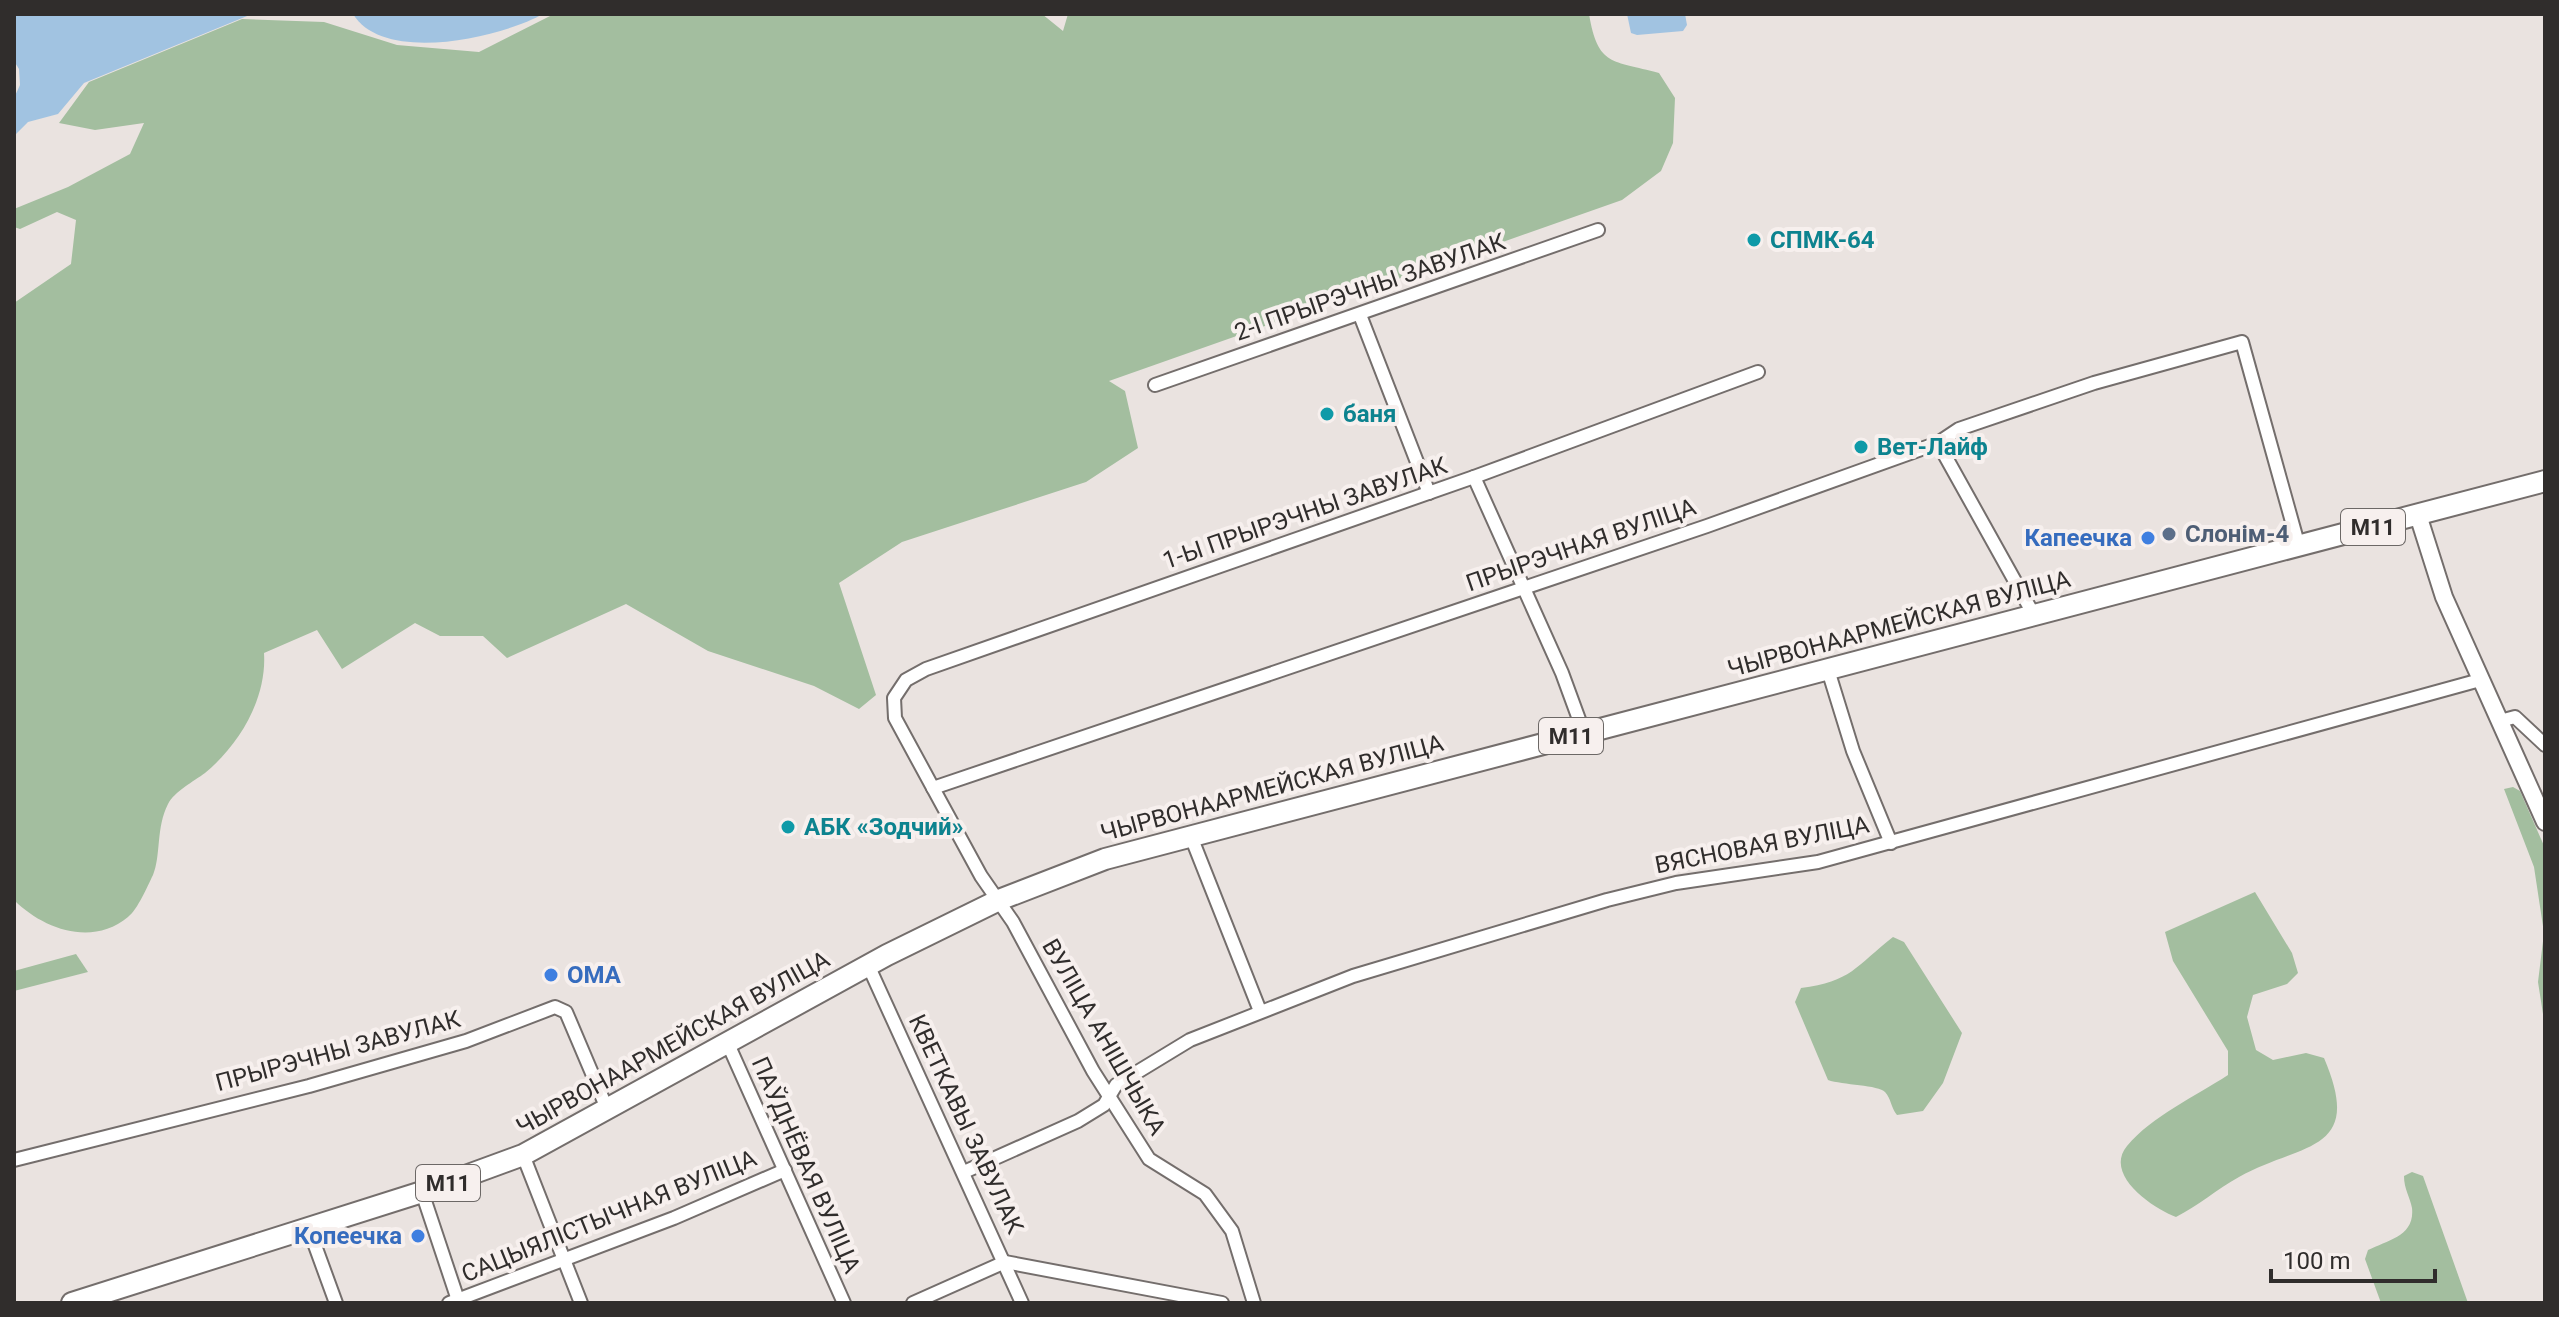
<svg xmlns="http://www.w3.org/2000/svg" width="2559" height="1317" viewBox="0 0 2559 1317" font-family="Roboto,sans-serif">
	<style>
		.green { fill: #a3be9f }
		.water { fill: #a1c3e1 }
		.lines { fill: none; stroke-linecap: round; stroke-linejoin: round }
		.minor-casing { stroke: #746e6c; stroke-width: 16 }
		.tertiary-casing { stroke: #746e6c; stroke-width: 20 }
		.trunk-casing { stroke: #746e6c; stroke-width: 24 }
		.minor { stroke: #fff; stroke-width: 12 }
		.tertiary { stroke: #fff; stroke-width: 16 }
		.trunk { stroke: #fff; stroke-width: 20 }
		.culture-dot { fill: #0f9aa8; stroke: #f7f0ee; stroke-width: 3 }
		.service-dot { fill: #5c6f8a; stroke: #f7f0ee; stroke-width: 3 }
		.shop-dot { fill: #3f7fe0; stroke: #f7f0ee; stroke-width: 3 }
		.labels { text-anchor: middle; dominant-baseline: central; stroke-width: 8; stroke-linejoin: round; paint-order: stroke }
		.shield { fill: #f7f0ee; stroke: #6c6866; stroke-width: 2 }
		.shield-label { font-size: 22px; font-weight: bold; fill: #302d2c }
		.culture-label { font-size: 24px; font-weight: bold; fill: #0d838f; stroke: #f7f0ee; text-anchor: start }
		.street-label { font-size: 24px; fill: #302d2c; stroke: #f7f0ee }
		.service-label { font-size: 24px; font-weight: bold; fill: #4e5e75; stroke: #f7f0ee; text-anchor: start }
		.shop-label { font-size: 24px; font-weight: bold; fill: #366cbe; stroke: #f7f0ee; text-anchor: end }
	</style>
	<rect width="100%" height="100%" fill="#eae3e0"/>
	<g class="green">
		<path d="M554,14H1042L1063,31L1068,14H1589C1598,67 1612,60 1659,73L1675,98L1673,143L1661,171L1622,200L1109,381L1125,391L1138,448L1086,482L902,542L839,583L876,695L859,709L814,686L708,651L626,604L507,658L483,636H440L415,623L342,669L317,630L264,653C267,699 239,745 205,773C194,781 174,792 168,804C156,827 161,856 153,875C147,887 138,909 128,917C92,947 43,929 14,900V303L71,264L76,220L57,212L20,229L14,227V209L68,187L130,154L144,123L95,130L59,123L89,82L242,19L324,22L397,45L479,52Z"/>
		<path d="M2513,787L2520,791L2545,848V1027L2538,982L2544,933L2534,867L2504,789Z"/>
		<path d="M2255,892L2292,953L2298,973L2287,984L2253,995L2247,1017L2256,1050L2273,1060L2306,1053L2324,1058C2365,1154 2302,1142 2239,1177C2217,1189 2198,1206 2176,1217C2154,1209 2103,1175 2127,1146C2152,1116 2196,1096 2228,1075V1051L2173,961L2165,932Z"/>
		<path d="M1893,937L1904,942L1962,1033L1943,1083L1923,1111L1897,1115C1891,1108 1891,1098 1885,1092C1879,1085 1842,1085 1828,1080L1795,1002L1801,988C1851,982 1856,966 1893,937Z"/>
		<path d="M76,954L88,972L14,991V971Z"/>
		<path d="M2412,1172L2423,1176L2468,1303H2381L2365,1259L2368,1250C2388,1240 2415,1236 2412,1208C2410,1197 2404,1189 2404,1176Z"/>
	</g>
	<g class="water">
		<path d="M36,14H252L84,83L58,114L28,122L14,136V98L20,85L19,69L14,61V16Z"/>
		<path d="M353,14H543C502,37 384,65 353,14Z"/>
		<path d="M1627,14H1685L1687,25L1683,31L1637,35L1631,33Z"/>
	</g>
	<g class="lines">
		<g class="minor-casing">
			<g id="minor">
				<path d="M1360,315L1429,493"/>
				<path d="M1155,385L1598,230"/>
				<path d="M1938,443L2035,617"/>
				<path d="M1474,477L1562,673L1584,733"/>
				<path d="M1828,670L1853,751L1891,843"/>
				<path d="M2500,721L2515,717L2545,745"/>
				<path d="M933,788L1707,526L1938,443L1959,429L2094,383L2242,342L2299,547"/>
				<path d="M1190,834L1260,1011"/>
				<path d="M868,965L1022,1303"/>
				<path d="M728,1044L844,1303"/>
				<path d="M523,1155L581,1303"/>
				<path d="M14,1160L309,1086L466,1041L555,1007L566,1012L608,1111"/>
				<path d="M964,1172L1078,1121L1104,1105L1116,1085L1190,1040L1353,976L1607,900L1676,883L1818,862L2480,680"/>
				<path d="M422,1192L459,1303"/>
				<path d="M309,1229L336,1303"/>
				<path d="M449,1303L674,1218L785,1170"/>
				<path d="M913,1303L1005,1262L1222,1303"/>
				<path d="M1254,1303L1232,1231L1205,1194L1149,1159L1093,1071L1013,922L981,876L933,788L895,718L894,698L906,680L926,669L1474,477L1758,372"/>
			</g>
		</g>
		<g class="tertiary-casing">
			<path id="tertiary" d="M2418,515L2444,597L2545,822"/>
		</g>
		<g class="trunk-casing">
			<path id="trunk" d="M72,1303L422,1192L523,1155L887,955L999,900L1105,859L2545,481"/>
		</g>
		<use href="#minor" class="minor"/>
		<use href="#tertiary" class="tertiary"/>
		<use href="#trunk" class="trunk"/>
	</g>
	<g class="culture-dot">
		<circle cx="1754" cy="240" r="8"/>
		<circle cx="1327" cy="414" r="8"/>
		<circle cx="1861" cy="447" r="8"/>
		<circle cx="788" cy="827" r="8"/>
	</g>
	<circle class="service-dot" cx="2169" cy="534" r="8"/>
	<g class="shop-dot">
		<circle cx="2148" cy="538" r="8"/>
		<circle cx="551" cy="975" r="8"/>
		<circle cx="418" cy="1236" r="8"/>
	</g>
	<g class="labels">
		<g class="shield">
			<rect x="2341" y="509" width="64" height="36" rx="6"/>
			<rect x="1539" y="718" width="64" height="36" rx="6"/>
			<rect x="416" y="1165" width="64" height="36" rx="6"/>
		</g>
		<g class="shield-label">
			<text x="2373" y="527">М11</text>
			<text x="1571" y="736">М11</text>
			<text x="448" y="1183">М11</text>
		</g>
		<g class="culture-label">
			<text x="1770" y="240">СПМК-64</text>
			<text x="1343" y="414">баня</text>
			<text x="1877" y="447">Вет-Лайф</text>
			<text x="804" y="827">АБК «Зодчий»</text>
		</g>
		<g class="street-label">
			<text transform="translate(1370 287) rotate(-19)">2-І ПРЫРЭЧНЫ ЗАВУЛАК</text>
			<text transform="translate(1305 513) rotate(-19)">1-Ы ПРЫРЭЧНЫ ЗАВУЛАК</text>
			<text transform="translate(1581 545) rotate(-19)">ПРЫРЭЧНАЯ ВУЛІЦА</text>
			<text transform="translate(1899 624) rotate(-15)">ЧЫРВОНААРМЕЙСКАЯ ВУЛІЦА</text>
			<text transform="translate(1272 788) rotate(-15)">ЧЫРВОНААРМЕЙСКАЯ ВУЛІЦА</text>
			<text transform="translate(1762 845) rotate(-11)">ВЯСНОВАЯ ВУЛІЦА</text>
			<text transform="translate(1104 1037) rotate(60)">ВУЛІЦА АНІШЧЫКА</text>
			<text transform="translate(673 1043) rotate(-29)">ЧЫРВОНААРМЕЙСКАЯ ВУЛІЦА</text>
			<text transform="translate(338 1051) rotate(-15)">ПРЫРЭЧНЫ ЗАВУЛАК</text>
			<text transform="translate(966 1124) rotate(65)">КВЕТКАВЫ ЗАВУЛАК</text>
			<text transform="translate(806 1165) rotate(66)">ПАЎДНЁВАЯ ВУЛІЦА</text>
			<text transform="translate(609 1216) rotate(-22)">САЦЫЯЛІСТЫЧНАЯ ВУЛІЦА</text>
		</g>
		<g class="service-label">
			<text x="2185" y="534">Слонім-4</text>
		</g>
		<g class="shop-label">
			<text x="2132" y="538">Капеечка</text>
			<text x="567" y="975" text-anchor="start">ОМА</text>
			<text x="402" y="1236">Копеечка</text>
		</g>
	</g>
	<rect width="2559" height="1317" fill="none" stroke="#302d2c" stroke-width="32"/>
	<path d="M2271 1269v12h164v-12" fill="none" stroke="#302d2c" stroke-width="4"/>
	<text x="2283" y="1269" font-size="24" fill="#302d2c" stroke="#f7f0ee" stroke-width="6" paint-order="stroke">100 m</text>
</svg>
